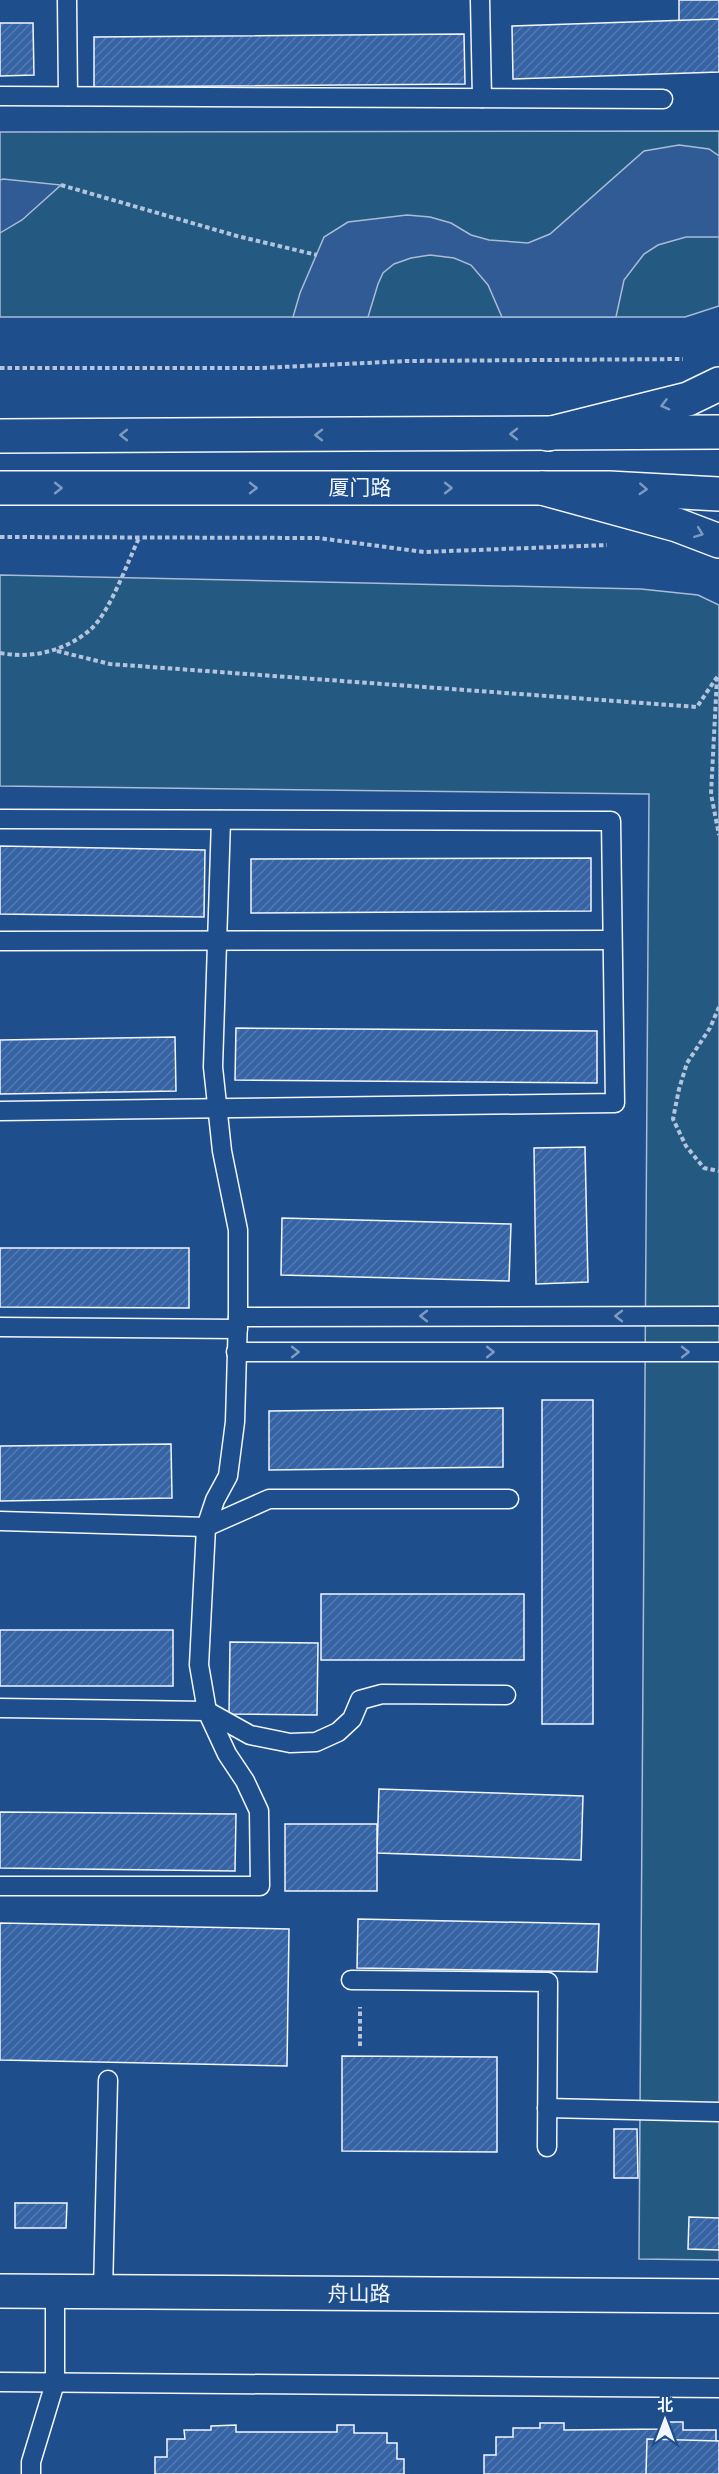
<svg xmlns="http://www.w3.org/2000/svg" width="719" height="2474" viewBox="0 0 719 2474" font-family="'Fira Sans','Noto Sans SC',sans-serif">
	<style>
		.park { fill: #245a82; stroke: #a8bbd7; stroke-width: 1.5 }
		.parking { fill: #305b95; stroke: #a8bbd7; stroke-width: 1.5 }
		.building { fill: url(#building-hatch); stroke: #f2f6ff; stroke-width: 1.5 }
		.lines { fill: none; stroke-linecap: round; stroke-linejoin: round }
		.service-casing { stroke: #f2f6ff; stroke-width: 21 }
		.minor-casing { stroke: #f2f6ff; stroke-width: 36 }
		.tertiary-casing { stroke: #f2f6ff; stroke-width: 36 }
		.secondary-casing { stroke: #f2f6ff; stroke-width: 36 }
		.path { stroke: #b3c4dc; stroke-width: 4; stroke-dasharray: 4.5 3; stroke-linecap: butt }
		.service { stroke: #1f4e8c; stroke-width: 18 }
		.minor { stroke: #1f4e8c; stroke-width: 33 }
		.tertiary { stroke: #1f4e8c; stroke-width: 33 }
		.secondary { stroke: #1f4e8c; stroke-width: 33 }
		.oneway { stroke: #7e9ac0 }
		.labels { text-anchor: middle; dominant-baseline: central; stroke-width: 4.5; stroke-linejoin: round; paint-order: stroke }
		.street-label { font-size: 21px; fill: #f2f6ff; stroke: #1f4e8c }
	</style>
	<defs>
		<pattern id="building-hatch" width="6" height="6" patternUnits="userSpaceOnUse" patternTransform="scale(1.5)"><rect width="6" height="6" fill="#3563a3"/><path d="M-1 1l2-2M0 6l6-6M5 7l2-2" fill="none" stroke="#537ab1"/></pattern>
	</defs>
	<rect width="100%" height="100%" fill="#1f4e8c"/>
	<g class="park">
		<path d="M719,131V306L685,317H0V132Z"/>
		<path d="M0,575L641,589L698,595L719,605V2260L639,2259L649,794L0,786Z"/>
	</g>
	<g class="parking">
		<path d="M679,145L709,149L719,156V237H686L658,245L644,254L624,280L616,317H502L488,285L471,265L454,258L430,255L411,258L394,264L383,273L378,284L368,317H293L300,293L324,237L348,222L407,215L430,217L451,223L471,235L489,240L528,243L550,234L644,151Z"/>
		<path d="M0,180L3,179L61,185L22,220L0,233Z"/>
	</g>
	<g class="building">
		<rect x="679" y="0" width="40" height="71"/>
		<path d="M719,19V72L513,79L512,26Z"/>
		<path d="M0,23H33L34,75L0,76Z"/>
		<path d="M464,34L465,84L94,87V37Z"/>
		<path d="M0,846L205,850L204,917L0,914Z"/>
		<path d="M591,858V911L251,913V859Z"/>
		<path d="M236,1028L597,1031V1083L235,1080Z"/>
		<path d="M175,1037L176,1091L0,1094V1040Z"/>
		<path d="M585,1147L588,1282L536,1284L534,1148Z"/>
		<path d="M282,1218L511,1224L509,1281L281,1275Z"/>
		<path d="M0,1248H189V1308L0,1307Z"/>
		<rect x="542" y="1400" width="51" height="324"/>
		<path d="M503,1408V1467L269,1470V1411Z"/>
		<path d="M171,1444L172,1498L0,1501V1446Z"/>
		<rect x="321" y="1594" width="203" height="66"/>
		<rect x="0" y="1630" width="173" height="56"/>
		<path d="M230,1642L318,1643L317,1715L229,1714Z"/>
		<path d="M379,1789L583,1796L581,1860L377,1853Z"/>
		<path d="M0,1812L236,1814L235,1871L0,1868Z"/>
		<rect x="285" y="1824" width="92" height="67"/>
		<path d="M358,1919L599,1924L597,1972L357,1968Z"/>
		<path d="M0,1923L289,1929L287,2066L0,2060Z"/>
		<path d="M342,2056L497,2057V2152L342,2151Z"/>
		<path d="M614,2129H637L638,2178H614Z"/>
		<path d="M15,2203H67L66,2228H15Z"/>
		<path d="M689,2217L719,2218V2250L688,2249Z"/>
		<path d="M666,2422H683V2430H716V2441H719V2474H484V2455H496V2437H513V2428H540V2423H564V2430L666,2429Z"/>
		<path d="M236,2425V2432H337V2425H354V2433H387V2443H397V2459H404V2474H155V2457H167V2439H185L184,2430H211V2426Z"/>
		<path d="M647,2439L719,2441V2474H646Z"/>
	</g>
	<g class="lines">
		<g class="service-casing">
			<g id="service">
				<path d="M67,0L68,96"/>
				<path d="M480,0L482,98"/>
				<path d="M0,96L663,99"/>
				<path d="M0,819L611,821L615,1103L0,1111"/>
				<path d="M0,941L612,940"/>
				<path d="M238,1317L719,1316"/>
				<path d="M0,1327L238,1329"/>
				<path d="M236,1352H719"/>
				<path d="M0,1521L206,1527L269,1499H509"/>
				<path d="M0,1708L207,1711L250,1735L290,1743L316,1742L338,1732L352,1719L360,1700L382,1694L506,1695"/>
				<path d="M0,1886H260L259,1811L245,1781L227,1754L207,1711L199,1665L206,1527L215,1500L228,1476L235,1422L238,1317V1230L222,1151L213,1067L221,820"/>
				<path d="M351,1980L548,1982L547,2147"/>
				<path d="M547,2108L719,2112"/>
				<path d="M103,2292L108,2080"/>
				<path d="M0,2382L719,2388"/>
				<path d="M31,2474V2462L55,2383V2291"/>
			</g>
		</g>
		<g class="minor-casing">
			<path id="minor" d="M0,2291L719,2296"/>
		</g>
		<g class="tertiary-casing">
			<g id="tertiary">
				<path d="M0,436L719,432"/>
				<path d="M0,488H609L719,494"/>
			</g>
		</g>
		<g class="secondary-casing">
			<g id="secondary">
				<path d="M548,434L688,399L719,384"/>
				<path d="M542,488L677,525L719,541"/>
			</g>
		</g>
		<g class="path">
			<path d="M61,185L237,236L317,255"/>
			<path d="M0,368H261L407,361L683,359"/>
			<path d="M0,537L318,538L424,552L607,545"/>
			<path d="M57,651L110,664L697,707L719,674"/>
			<path d="M0,653C32,659 66,651 91,629C110,612 128,561 139,538"/>
			<path d="M717,677L711,794L719,835"/>
			<path d="M719,1007L710,1028L687,1063L679,1089L673,1119L686,1146L704,1168L719,1171"/>
			<path d="M360,2046V2007"/>
		</g>
		<use href="#service" class="service"/>
		<use href="#minor" class="minor"/>
		<use href="#tertiary" class="tertiary"/>
		<use href="#secondary" class="secondary"/>
	</g>
	<defs><path id="oneway-chevron" d="M-2-3.5L2.5 0L-2 3.5" fill="none" stroke-width="1.6" stroke-linecap="round" stroke-linejoin="round" transform="scale(1.5)"/></defs>
	<g class="oneway">
		<use href="#oneway-chevron" transform="translate(665 405) rotate(166)"/>
		<use href="#oneway-chevron" transform="translate(514 434) rotate(180)"/>
		<use href="#oneway-chevron" transform="translate(124 435) rotate(180)"/>
		<use href="#oneway-chevron" transform="translate(319 435) rotate(180)"/>
		<use href="#oneway-chevron" transform="translate(58 488)"/>
		<use href="#oneway-chevron" transform="translate(253 488)"/>
		<use href="#oneway-chevron" transform="translate(448 488)"/>
		<use href="#oneway-chevron" transform="translate(643 489) rotate(3)"/>
		<use href="#oneway-chevron" transform="translate(699 533) rotate(21)"/>
		<use href="#oneway-chevron" transform="translate(424 1316) rotate(180)"/>
		<use href="#oneway-chevron" transform="translate(619 1316) rotate(180)"/>
		<use href="#oneway-chevron" transform="translate(295 1352)"/>
		<use href="#oneway-chevron" transform="translate(490 1352)"/>
		<use href="#oneway-chevron" transform="translate(685 1352)"/>
	</g>
	<g class="labels">
		<g class="street-label">
			<text x="360" y="488">厦门路</text>
			<text x="359" y="2294">舟山路</text>
		</g>
	</g>
	<g transform="translate(665 2420)" stroke="#1f4e8c" stroke-width="4.5" paint-order="stroke">
	<path d="M0-4.5L10 22L0 15L-10 22Z" fill="#f2f6ff"/>
	<text y="-9" font-size="16" font-weight="bold" text-anchor="middle" fill="#f2f6ff">北</text>
	</g>
</svg>
